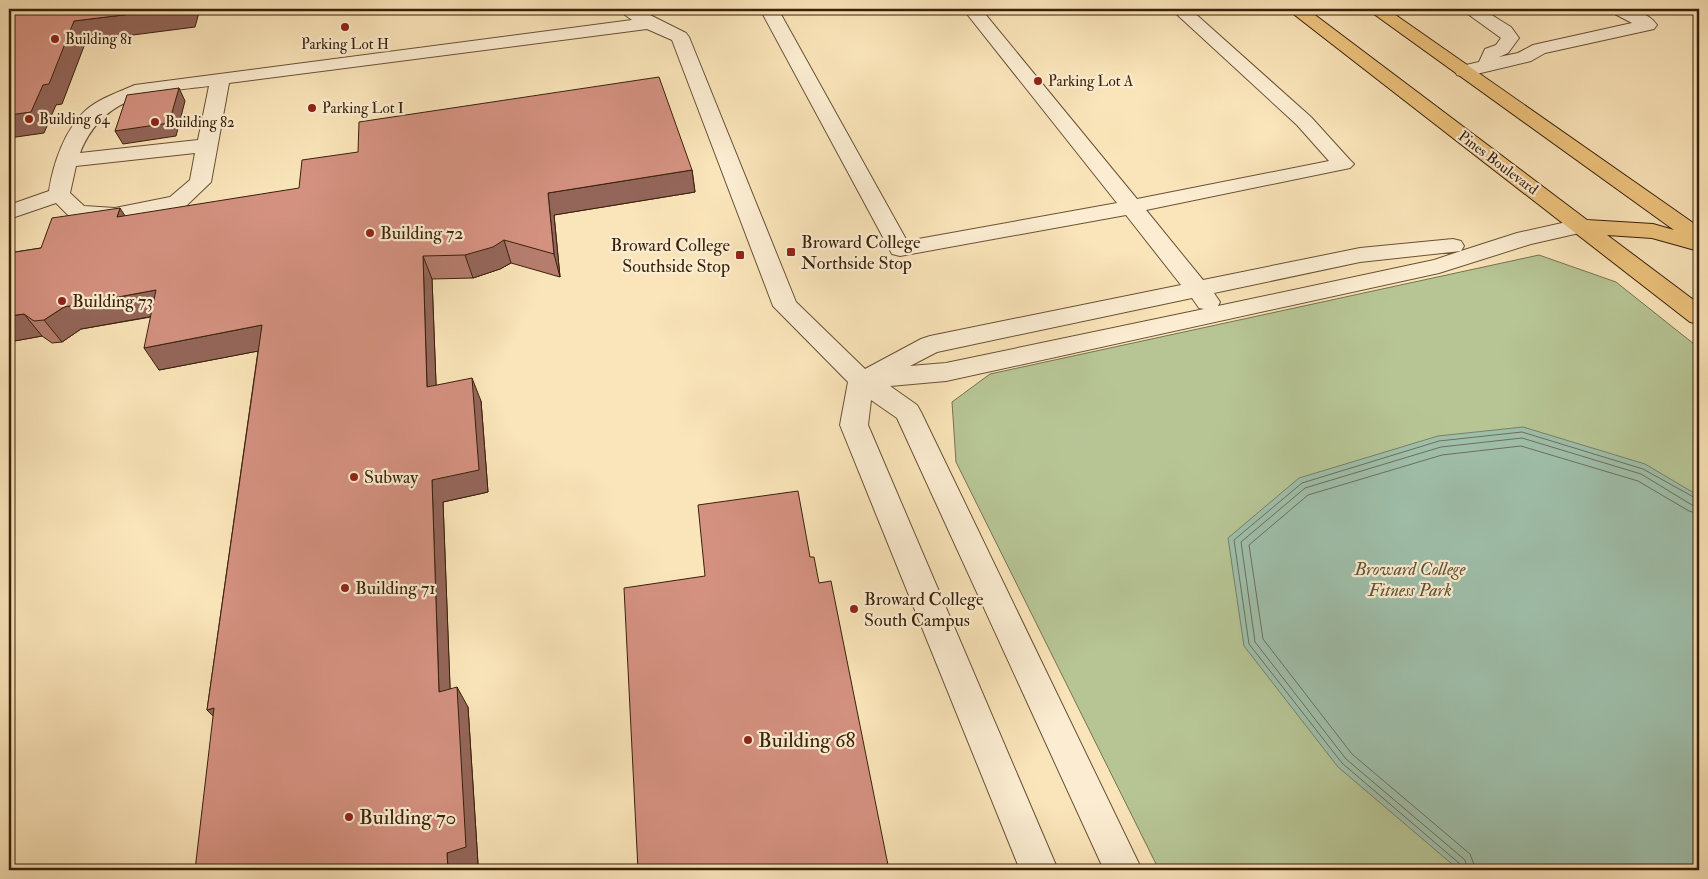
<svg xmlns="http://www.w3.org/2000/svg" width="1708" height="879" viewBox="0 0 1708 879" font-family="'IM FELL Double Pica',serif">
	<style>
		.green { fill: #b7c595; stroke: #78734f }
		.water { fill: #9fbfab; stroke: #76806a }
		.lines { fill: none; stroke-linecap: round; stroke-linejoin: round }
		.shore { stroke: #6c705a; stroke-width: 1 }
		.minor-casing { stroke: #685235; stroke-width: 2 }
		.highway-casing { stroke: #382109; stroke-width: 2 }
		.minor { fill: #fcedd2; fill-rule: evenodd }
		.highway { fill: #edc27c; fill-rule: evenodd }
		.wall { fill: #b67d6e; stroke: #382109 }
		.shaded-wall { fill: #94665a; stroke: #382109 }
		.building { fill: #d49180; stroke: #382109 }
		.poi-dot { fill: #8f2418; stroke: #fcedd2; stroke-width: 2 }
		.labels { text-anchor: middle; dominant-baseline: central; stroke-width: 4.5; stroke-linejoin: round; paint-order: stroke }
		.far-poi-label { font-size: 15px; fill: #382109; stroke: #fcedd2; text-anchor: start }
		.far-street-label { font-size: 15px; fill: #382109; stroke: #fcedd2 }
		.poi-label { font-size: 18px; fill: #382109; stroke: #fcedd2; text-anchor: start }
		.park-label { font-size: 18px; font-style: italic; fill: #5e5233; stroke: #fcedd2 }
		.near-poi-label { font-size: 21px; fill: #382109; stroke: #fcedd2; text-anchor: start }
	</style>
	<rect width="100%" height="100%" fill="#fae4b9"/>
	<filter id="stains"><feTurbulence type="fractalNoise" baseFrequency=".004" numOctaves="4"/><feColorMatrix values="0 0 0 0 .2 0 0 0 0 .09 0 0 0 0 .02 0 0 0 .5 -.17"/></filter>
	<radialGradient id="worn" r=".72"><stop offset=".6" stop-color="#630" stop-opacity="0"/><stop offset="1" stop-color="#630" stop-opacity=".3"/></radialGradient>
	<path class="green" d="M1539,255L1616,282L1699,348V870H1159L956,462L952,402L990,374Z"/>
	<path class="water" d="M1523,427L1645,464L1699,496V870H1459L1338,767L1244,646L1228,538L1299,478L1438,436Z"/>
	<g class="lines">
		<g class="shore">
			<path d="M1462,870L1460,864L1342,763L1249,644L1234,540L1302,483L1439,441L1522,432L1643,469L1699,500"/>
			<path d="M1468,870L1465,860L1346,759L1255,642L1241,542L1305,488L1441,447L1522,438L1641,474L1692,505L1699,506"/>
			<path d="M1476,870L1470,854L1352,754L1263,639L1249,545L1308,495L1442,455L1521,446L1638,481L1689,511L1699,514"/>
		</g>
		<g class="minor-casing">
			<g id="minor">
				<path d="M456,9H477L474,13H459Z"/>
				<path d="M617,9H638L686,33L689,37L796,302L865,369L921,339L930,336L1181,285L1126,215L900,256L892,254L760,9H778L907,241L1117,203L963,9H981L1137,199L1329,161L1297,125L1171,9H1190L1311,117L1350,160L1354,164L1350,168L1146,210L1203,280L1360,248L1453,239L1461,241L1464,246L1461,251L1517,233L1580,219L1588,221L1591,226L1588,231L1531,244L1439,273L946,381L890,386L917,405L921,412L1142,870H1104L897,418L871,400L868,425L1058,870H1020L840,425L848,382L773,306L672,40L647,29L229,83L211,182L185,207L115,222L70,217L56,203L9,219V205L49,191C53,164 65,129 86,110C100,98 119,92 135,85L632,20ZM209,86L198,140L80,153C104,93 154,93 209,86ZM195,153L190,180L170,197L115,208L84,206L70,193L76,166ZM1461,251L1434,260L1218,306L1220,302L1214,293L1360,262ZM1192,298L1199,308L1204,309L946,363L910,366L937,352Z"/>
				<path d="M1461,9H1482L1511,27L1519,38L1508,53L1499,57L1518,53L1533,45L1632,23L1613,13L1610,9C1627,9 1647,10 1657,25L1654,29L1545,53L1531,61L1464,77L1457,75L1455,71L1457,67L1479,62L1485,49L1496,45L1501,38Z"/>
			</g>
		</g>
		<g class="highway-casing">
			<path id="highway" d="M1287,9H1307L1587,220L1653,224L1674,230L1367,9H1387L1699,227V249L1695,250L1652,238L1607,235L1699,304V324L1690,322Z"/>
		</g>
		<use href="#minor" class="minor"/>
		<use href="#highway" class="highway"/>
	</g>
	<path class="wall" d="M692,170L695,192L554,215L560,277L511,263L500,269L473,278L432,279L436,385L481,401L488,492L443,502L450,689L468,707L478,864L460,870L213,716L207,710L258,351L159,370L151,317L81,329L62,342L52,343L42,336L9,342V253L41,248L125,216Z"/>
	<g class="shaded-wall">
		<path d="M172,9H200L195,27L86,41L62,104L56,105L44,133L9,138V115L43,85L74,21Z"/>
		<path d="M179,88L185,101L176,136L123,144L115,131Z"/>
		<path d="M692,170L695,192L554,215L560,277L554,254L548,193Z"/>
		<path d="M120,208L134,230L117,217Z"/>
		<path d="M504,240L511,263L500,269L473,278L465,255Z"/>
		<path d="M423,256L432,279L437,409L427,387Z"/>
		<path d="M156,290L171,313L81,329L62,342L44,320L64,307Z"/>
		<path d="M24,314L42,336L9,342V316Z"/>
		<path d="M262,325L274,348L159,370L144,348Z"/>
		<path d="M472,378L481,401L488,492L443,502L451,712L439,692L432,480Z"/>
		<path d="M457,687L468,707L478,864L460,870H448L447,853Z"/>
		<path d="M214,708L226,729L207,710Z"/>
	</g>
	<g class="building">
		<path d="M9,9H172L74,21L49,84L43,85L31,112L9,115Z"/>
		<path d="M659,77L692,170L548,193L554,254L504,240L493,247L465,255L423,256L427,387L472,378L479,470L432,480L439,692L457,687L466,847L447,853L448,870H195L214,708L207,710L262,325L144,348L156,290L64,307L44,320L34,321L24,314L9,316V253L41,248L52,218L120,208L117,217L299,188L302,160L358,152L359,122Z"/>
		<path d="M179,88L169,123L115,131L127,95Z"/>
		<path d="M798,491L810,557H814L819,583L831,581L889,870H638L624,588L705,576L698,505Z"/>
	</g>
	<g class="poi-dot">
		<circle cx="345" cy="27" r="5"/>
		<circle cx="55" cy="39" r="5"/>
		<circle cx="1038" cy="81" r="5"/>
		<circle cx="312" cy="108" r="5"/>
		<circle cx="29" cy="119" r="5"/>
		<circle cx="155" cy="122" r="5"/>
		<circle cx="370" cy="233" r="5"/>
		<rect x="786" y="247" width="10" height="10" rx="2.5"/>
		<rect x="735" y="250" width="10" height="10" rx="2.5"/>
		<circle cx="62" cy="301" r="5"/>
		<circle cx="354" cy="477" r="5"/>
		<circle cx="345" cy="588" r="5"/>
		<circle cx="854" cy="609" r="5"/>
		<circle cx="748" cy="740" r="5"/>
		<circle cx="349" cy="817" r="5"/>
	</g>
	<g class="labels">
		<g class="far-poi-label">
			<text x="65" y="39">Building 81</text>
			<text x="345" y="44" text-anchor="middle">Parking Lot H</text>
			<text x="1048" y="81">Parking Lot A</text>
			<text x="322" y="108">Parking Lot I</text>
			<text x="39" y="119">Building 64</text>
			<text x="165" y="122">Building 82</text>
		</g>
		<g class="far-street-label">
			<text transform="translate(1498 163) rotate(37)">Pines Boulevard</text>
		</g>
		<g class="poi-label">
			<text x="380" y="233">Building 72</text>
			<text x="801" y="242">Broward College<tspan x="801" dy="21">Northside Stop</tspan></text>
			<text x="730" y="245" text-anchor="end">Broward College<tspan x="730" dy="21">Southside Stop</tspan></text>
			<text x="72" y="301">Building 73</text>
			<text x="364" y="477">Subway</text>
			<text x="355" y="588">Building 71</text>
			<text x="864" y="599">Broward College<tspan x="864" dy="21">South Campus</tspan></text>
		</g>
		<g class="park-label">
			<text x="1410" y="569">Broward College<tspan x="1410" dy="21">Fitness Park</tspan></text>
		</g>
		<g class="near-poi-label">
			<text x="758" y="740">Building 68</text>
			<text x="359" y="817">Building 70</text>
		</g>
	</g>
	<rect width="1708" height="879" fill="none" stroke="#fae4b9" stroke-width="30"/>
	<rect x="10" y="10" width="1688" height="859" fill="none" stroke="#382109" stroke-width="2.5"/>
	<rect x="15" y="15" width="1678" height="849" fill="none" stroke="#382109"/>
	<rect width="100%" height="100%" filter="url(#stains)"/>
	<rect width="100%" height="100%" fill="url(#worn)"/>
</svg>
